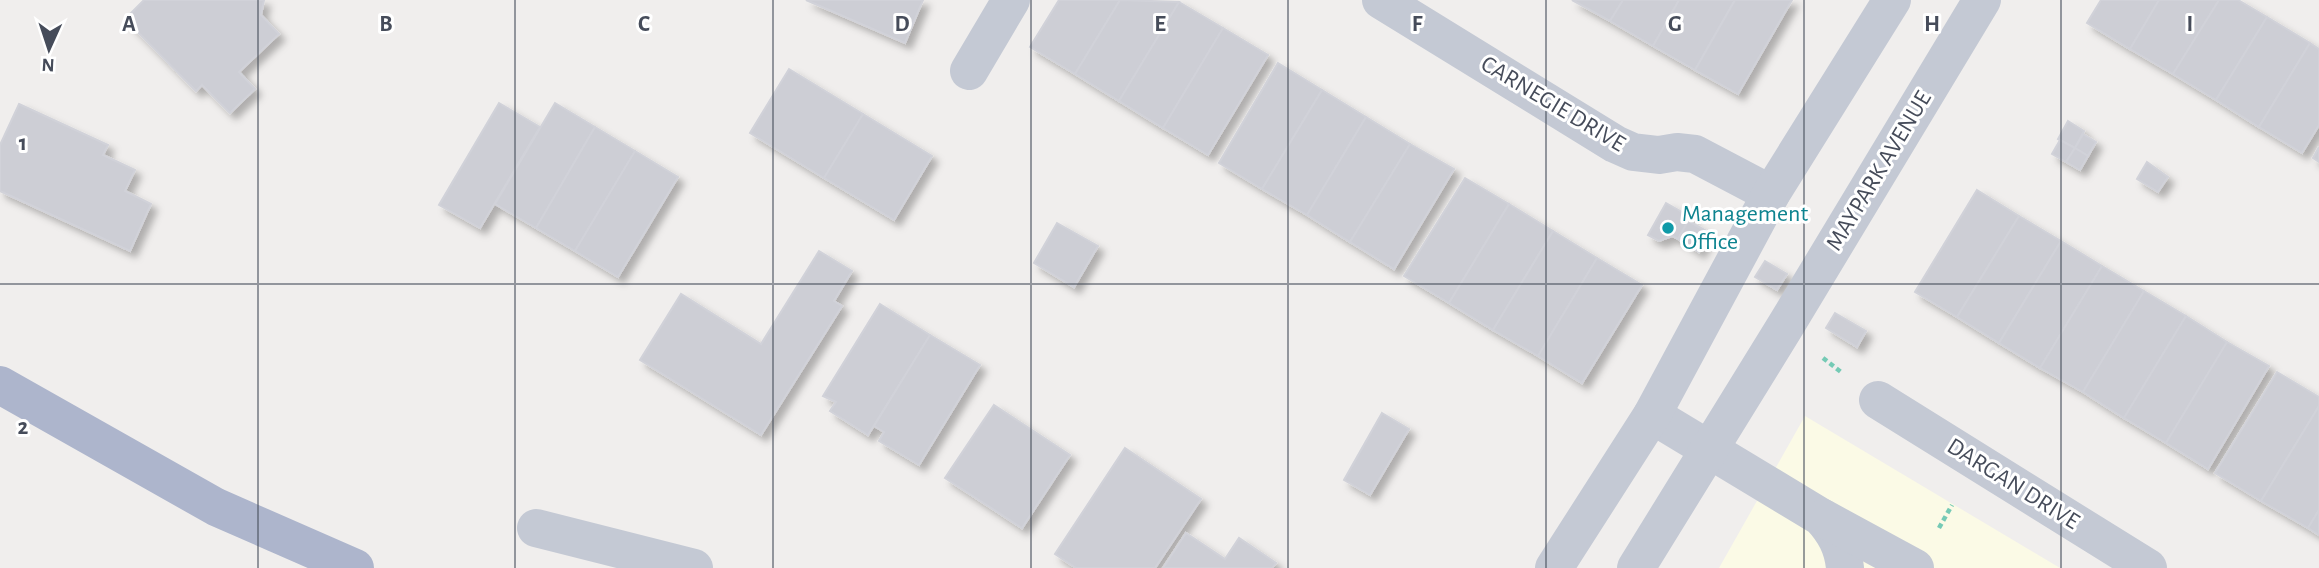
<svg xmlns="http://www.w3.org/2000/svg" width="2319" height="568" viewBox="0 0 2319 568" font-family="'Alegreya Sans',sans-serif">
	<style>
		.commercial { fill: #fbfae6 }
		.building { fill: #cdced5; stroke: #d1d2d9; stroke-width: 2; filter: url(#shadow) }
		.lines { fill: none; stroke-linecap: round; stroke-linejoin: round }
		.path { stroke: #75cab5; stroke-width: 4.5; stroke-dasharray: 5 3.5; stroke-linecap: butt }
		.minor { stroke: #c4c9d4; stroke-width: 38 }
		.major { stroke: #adb5cc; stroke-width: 38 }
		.grid { fill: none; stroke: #464c5a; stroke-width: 2; stroke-opacity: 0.55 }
		.culture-dot { fill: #0f9aa8; stroke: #fff; stroke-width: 2.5 }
		.labels { text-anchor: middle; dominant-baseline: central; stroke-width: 6; stroke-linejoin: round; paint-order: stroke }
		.street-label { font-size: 24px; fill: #464c5a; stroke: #fff }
		.culture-label { font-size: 24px; fill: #0d838f; stroke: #fff; text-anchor: start }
		.grid-label { font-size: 23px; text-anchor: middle; font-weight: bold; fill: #464c5a; stroke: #fff; stroke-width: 6; stroke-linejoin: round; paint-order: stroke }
	</style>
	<defs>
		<filter id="shadow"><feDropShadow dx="6" dy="6" stdDeviation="3.5" flood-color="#0004"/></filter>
	</defs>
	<rect width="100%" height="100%" fill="#f0eeed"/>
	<path class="commercial" d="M1805,416L2060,568H1719Z"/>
	<g class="building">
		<path d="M144,0H264L261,15L279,34L239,72L255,89L230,113L202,85L196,91L125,19Z"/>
		<path d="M806,0H923L905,43Z"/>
		<path d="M1059,0H1120L1075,74L1030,47Z"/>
		<path d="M1120,0L1179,2L1119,101L1075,74Z"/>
		<path d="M1572,0H1623L1610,21Z"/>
		<path d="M1623,0H1679L1653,46L1610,21Z"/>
		<path d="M1679,0H1735L1695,70L1653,46Z"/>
		<path d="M1735,0H1792L1738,94L1695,70Z"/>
		<path d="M2101,0H2159L2130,49L2087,23Z"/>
		<path d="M2159,0H2219L2173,74L2130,49Z"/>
		<path d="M2219,0H2238L2267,17L2216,100L2173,74Z"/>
		<path d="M1179,2L1223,28L1163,128L1119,101Z"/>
		<path d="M2267,17L2310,43L2259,127L2216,100Z"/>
		<path d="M1223,28L1268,55L1208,155L1163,128Z"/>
		<path d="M2310,43L2319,49V125L2302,153L2259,127Z"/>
		<path d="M1278,63L1322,90L1262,189L1219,163Z"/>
		<path d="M789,69L863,114L824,178L750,133Z"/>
		<path d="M1322,90L1366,117L1307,215L1262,189Z"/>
		<path d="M499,103L540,127L480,228L439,205Z"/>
		<path d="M555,103L595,127L536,228L495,204Z"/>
		<path d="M19,104L108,145L103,155L135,170L125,191L151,204L130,251L0,191V145Z"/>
		<path d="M863,114L932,156L894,220L824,178Z"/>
		<path d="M1366,117L1410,144L1350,242L1307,215Z"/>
		<path d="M2068,121L2084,131L2075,148L2058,139Z"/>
		<path d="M595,127L635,151L575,251L536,228Z"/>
		<path d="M2083,134L2096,142L2088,156L2075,148Z"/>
		<path d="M2060,140L2075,148L2066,162L2052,154Z"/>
		<path d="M1410,144L1454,169L1394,269L1350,242Z"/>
		<path d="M2319,147V162L2313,158Z"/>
		<path d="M2075,148L2088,156L2080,170L2066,162Z"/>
		<path d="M635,151L678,177L618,277L575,251Z"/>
		<path d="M2147,162L2168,177L2158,192L2137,179Z"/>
		<path d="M1465,178L1509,204L1449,303L1404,276Z"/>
		<path d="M1977,190L2019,216L1957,317L1915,292Z"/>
		<path d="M1666,203L1691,217L1678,239L1672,236L1659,241L1648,235Z"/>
		<path d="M1509,204L1553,231L1493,330L1449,303Z"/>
		<path d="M2019,216L2061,241L1999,343L1957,317Z"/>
		<path d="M1688,221L1710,233L1699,252L1678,239Z"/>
		<path d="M1057,223L1098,246L1074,287L1034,263Z"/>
		<path d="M1553,231L1597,258L1538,356L1493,330Z"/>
		<path d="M2061,241L2102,266L2040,368L1999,343Z"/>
		<path d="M819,251L852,271L834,301L842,306L761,435L640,360L681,294L761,344Z"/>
		<path d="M1597,258L1642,285L1582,383L1538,356Z"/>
		<path d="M1765,261L1787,274L1777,290L1755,277Z"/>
		<path d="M2102,266L2144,291L2083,392L2040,368Z"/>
		<path d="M2144,291L2186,316L2124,418L2083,392Z"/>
		<path d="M880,304L930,335L868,435L830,411L836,402L823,396Z"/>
		<path d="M1835,313L1866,331L1857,347L1826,328Z"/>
		<path d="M2186,316L2227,342L2166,443L2124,418Z"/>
		<path d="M930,335L980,365L919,465L879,441L884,432L874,426Z"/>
		<path d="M2227,342L2269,366L2208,469L2166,443Z"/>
		<path d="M2277,372L2319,397V406L2261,501L2215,473Z"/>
		<path d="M994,405L1070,455L1022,528L945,478Z"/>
		<path d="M2319,406V510L2308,528L2261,501Z"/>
		<path d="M1382,413L1409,429L1370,495L1344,480Z"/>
		<path d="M1125,448L1201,499L1155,568H1076L1055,554Z"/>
		<path d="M2319,510V535L2308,528Z"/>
		<path d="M1186,533L1225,559L1239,538L1276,563L1272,568H1163Z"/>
	</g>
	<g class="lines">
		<g class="path">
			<path d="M1823,358L1841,372"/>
			<path d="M1939,528L1952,505"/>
		</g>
		<g class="minor">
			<path d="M1381,0L1615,144L1633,152L1659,155L1677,152L1695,154L1771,194"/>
			<path d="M969,71L1011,0"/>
			<path d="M1878,400L2148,568"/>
			<path d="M1652,415L1821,517C1835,532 1843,547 1845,568"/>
			<path d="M1823,518L1915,568"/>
			<path d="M536,528L694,568"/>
			<path d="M1554,568L1652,415L1771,194L1892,0"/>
			<path d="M1636,568L1786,325L1982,0"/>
		</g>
		<path class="major" d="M0,385L216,507L355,568"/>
	</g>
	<path class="grid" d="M258,0V568M515,0V568M773,0V568M1031,0V568M1288,0V568M1546,0V568M1804,0V568M2061,0V568M0,284H2319"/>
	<circle class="culture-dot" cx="1668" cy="228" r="7"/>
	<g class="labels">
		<g class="street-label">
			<text transform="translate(1553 104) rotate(31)">CARNEGIE DRIVE</text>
			<text transform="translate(1879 171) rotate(-59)">MAYPARK AVENUE</text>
			<text transform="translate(2013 484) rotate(32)">DARGAN DRIVE</text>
		</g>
		<g class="culture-label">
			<text x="1682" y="214">Management<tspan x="1682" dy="28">Office</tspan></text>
		</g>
	</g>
	<g class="grid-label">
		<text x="129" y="31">A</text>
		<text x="386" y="31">B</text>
		<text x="644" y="31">C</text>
		<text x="902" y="31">D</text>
		<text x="1160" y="31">E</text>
		<text x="1417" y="31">F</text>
		<text x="1675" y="31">G</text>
		<text x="1932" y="31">H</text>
		<text x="2190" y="31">I</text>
		<text x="23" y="150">1</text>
		<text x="23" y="434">2</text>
	</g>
	<g transform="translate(49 49) rotate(183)" stroke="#ffffff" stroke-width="5" paint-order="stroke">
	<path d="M0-5L12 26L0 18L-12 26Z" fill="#464c5a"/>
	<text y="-10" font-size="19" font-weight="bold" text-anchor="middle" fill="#464c5a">N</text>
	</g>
</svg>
